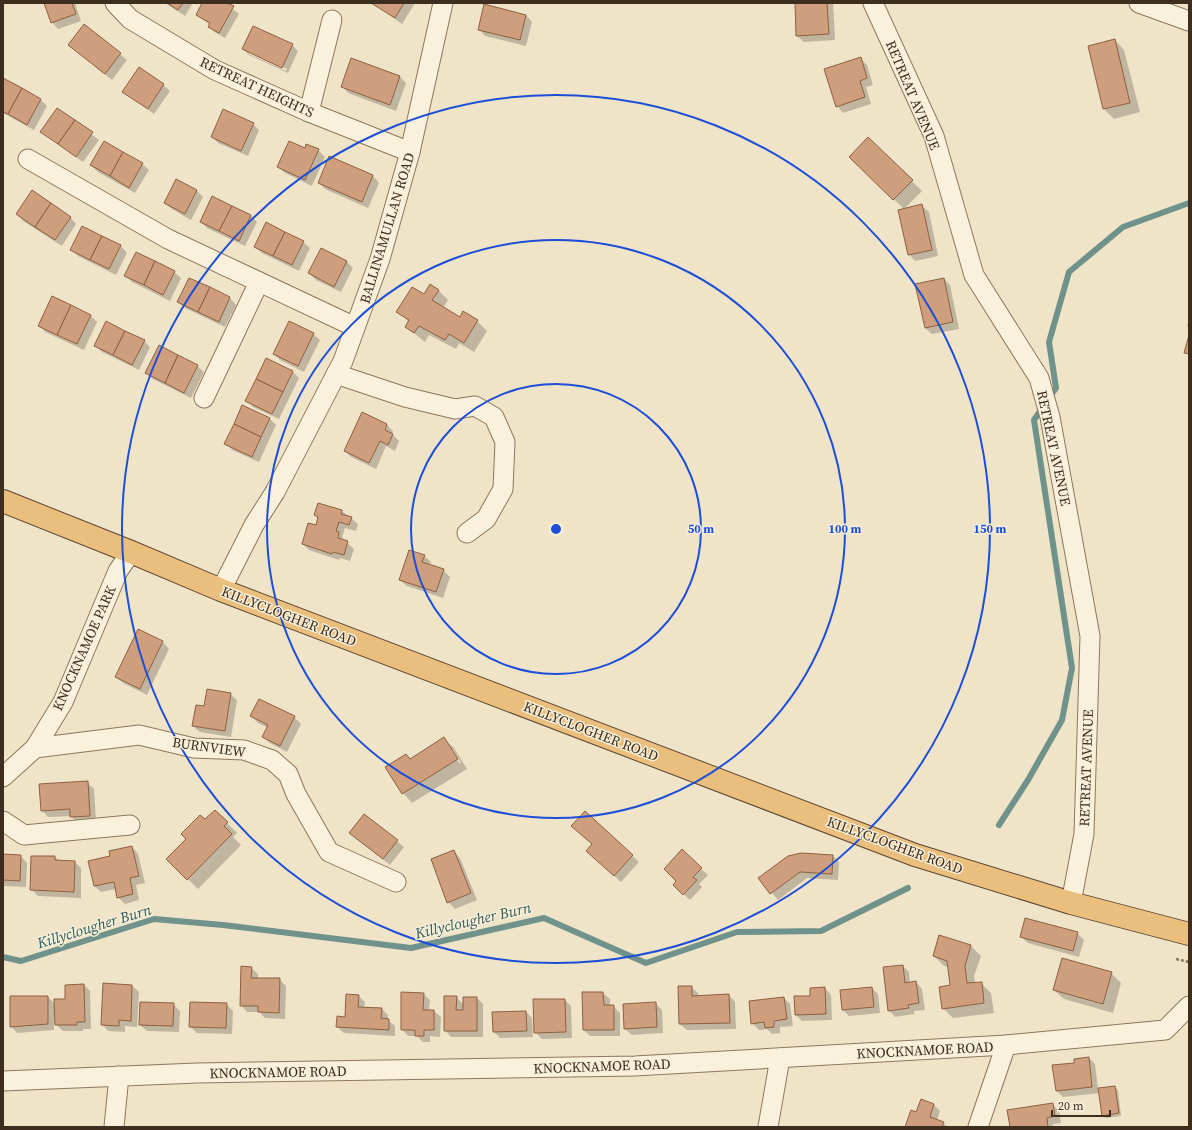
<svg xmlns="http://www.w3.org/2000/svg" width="1192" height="1130" viewBox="0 0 1192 1130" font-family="'Source Serif 4',serif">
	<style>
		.shadow { fill: #0003; fill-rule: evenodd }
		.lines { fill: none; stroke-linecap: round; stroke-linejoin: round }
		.stream { stroke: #6f938a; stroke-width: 6 }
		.building { fill: #cf9f7d; stroke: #8d5f41 }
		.minor-casing { stroke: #8d765c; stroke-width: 21 }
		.trunk-casing { stroke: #5b4430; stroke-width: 24 }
		.path { stroke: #8d765c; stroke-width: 2.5; stroke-dasharray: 3 2; stroke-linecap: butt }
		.minor { stroke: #faf1dc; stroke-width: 19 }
		.trunk { stroke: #eabe7c; stroke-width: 22 }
		.ring { fill: none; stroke: #1d4ed8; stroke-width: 2 }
		.labels { text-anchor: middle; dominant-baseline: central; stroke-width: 3; stroke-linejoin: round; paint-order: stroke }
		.street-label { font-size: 14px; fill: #3d2e20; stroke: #f7eed8 }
		.water-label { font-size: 15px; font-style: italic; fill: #2f5d5a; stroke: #f7eed8 }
		.centre { fill: #1d4ed8; stroke: #f7eed8; stroke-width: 2 }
		.ring-label { font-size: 12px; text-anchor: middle; font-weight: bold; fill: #1d4ed8; stroke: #f7eed8; stroke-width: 3; stroke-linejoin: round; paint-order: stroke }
	</style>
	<rect width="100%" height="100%" fill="#f0e4c8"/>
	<g class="shadow">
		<path d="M45,3H75L81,21L58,29L52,22Z"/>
		<path d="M165,3H193L185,16Z"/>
		<path d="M204,3H225L239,14L225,38L216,33L209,27L210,25L197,15Z"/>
		<path d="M372,3H415L402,24Z"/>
		<path d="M796,3H833L835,40L804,42L797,36Z"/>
		<path d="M484,5L526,15L532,22L526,46L485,36L479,29Z"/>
		<path d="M85,25L127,60L112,80L76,51Z"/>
		<path d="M1115,40L1124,50L1140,112L1114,119L1104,109Z"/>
		<path d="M292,45L298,51L288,73L249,55L243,49ZM249,52L287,69L286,71L249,54Z"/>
		<path d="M352,59L400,77L406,83L396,111L348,93L342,86Z"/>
		<path d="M861,59L867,65L873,85L866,87L871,104L843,113L837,106Z"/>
		<path d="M3,79L41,100L47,106L34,130L3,113Z"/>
		<path d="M163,85L170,91L154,114L124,92Z"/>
		<path d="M57,109L99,140L83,162L41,132Z"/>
		<path d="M253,124L259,130L248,156L218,143L212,137Z"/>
		<path d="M868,138L922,191L904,209L850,157Z"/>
		<path d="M305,149L318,150L325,157L312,186L285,173L278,167Z"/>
		<path d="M330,157L373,176L379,183L368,208L325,189L319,183Z"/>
		<path d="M142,164L149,170L135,193L98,172L91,165Z"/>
		<path d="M176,181L197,191L203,197L191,220L172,209L165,203Z"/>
		<path d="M213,198L251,216L257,222L245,246L207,228L201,222Z"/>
		<path d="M922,206L929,212L938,256L915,261L909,254Z"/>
		<path d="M17,214L70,217L76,224L62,246L23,221Z"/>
		<path d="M83,228L121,246L127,253L116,275L78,256L72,250Z"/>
		<path d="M303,242L310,248L299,271L262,253L255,247Z"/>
		<path d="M322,249L347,262L353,268L341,292L316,280L309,273Z"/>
		<path d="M174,272L181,278L170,301L132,282L126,276Z"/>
		<path d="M190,279L230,298L236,305L225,327L185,308L179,302Z"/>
		<path d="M944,279L950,285L959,329L932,334L925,328Z"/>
		<path d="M438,290L448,300L443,308L460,318L477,321L487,331L474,352L459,343L456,349L429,335L425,342L406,327L409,322L398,312L424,296Z"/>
		<path d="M90,315L97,322L84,350L45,332L39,325Z"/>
		<path d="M1189,318V329L1187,326Z"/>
		<path d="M313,334L320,340L304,372L280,360L274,354Z"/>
		<path d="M144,341L150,347L139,370L102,352L95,345Z"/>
		<path d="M197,366L204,372L191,398L153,379L146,373Z"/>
		<path d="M292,371L299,378L279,419L253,407L247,400Z"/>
		<path d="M362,413L387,425L393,431L392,434L399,441L395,451L386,446L376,469L351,457L345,451Z"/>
		<path d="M270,419L276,425L259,462L232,450L226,443Z"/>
		<path d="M318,504L342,511L358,524L356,531L345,528L342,537L345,541L354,549L350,561L340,558L339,560L309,550L303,544L316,526L319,519L315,515Z"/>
		<path d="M424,556L431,562L429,566L443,570L450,577L443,598L407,586L400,580Z"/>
		<path d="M139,631L163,642L169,649L147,695L123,683L116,677Z"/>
		<path d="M230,694L237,700L231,737L200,732L193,726L205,708Z"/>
		<path d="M251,716L294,717L301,724L287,752L270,743L263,737L268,728L258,723Z"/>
		<path d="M444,739L454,748L467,769L412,803L403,793L406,755L411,760ZM450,749H453L461,763L460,764Z"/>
		<path d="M87,782L94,789L96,822L78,823L71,816L48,817L42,810Z"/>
		<path d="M215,811L237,833L233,837L241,845L198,889L168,859Z"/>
		<path d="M585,812L639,862L621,882L594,857L593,844Z"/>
		<path d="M364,815L404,847L390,865L357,839Z"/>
		<path d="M132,847L138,854L145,883L136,885L139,900L125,904L118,897L116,889L101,892L94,886L111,857Z"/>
		<path d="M454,852L460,858L477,900L455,909L448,902Z"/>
		<path d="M3,855L21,856L27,863L26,887L3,886Z"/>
		<path d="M833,856L839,862L838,880L807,878L778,900L760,878Z"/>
		<path d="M55,857L59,861L75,862L81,868V898L38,896L31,889Z"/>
		<path d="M701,869L708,875L699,884L702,887L690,900L674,885Z"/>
		<path d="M1077,933L1084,940L1079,957L1028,943L1021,937Z"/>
		<path d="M971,946L981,956L974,976L975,983H981L991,993L994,1013L953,1018L943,1008L951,986L949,967L944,966L934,956Z"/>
		<path d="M903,966L909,972L910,983L916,982L922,989L925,1010L914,1011V1014L895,1017L889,1010Z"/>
		<path d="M251,968L258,974V979H279L286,986L285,1019L265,1018L259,1012H247L241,1005Z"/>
		<path d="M1111,973L1121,983L1113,1013L1064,999L1054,990Z"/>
		<path d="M84,985L90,991L91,1029H83V1031H63L54,1023V1030L17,1033L11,1026L48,997L56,1005L66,1000Z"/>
		<path d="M104,985L132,986L139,992L137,1027L125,1026V1032L108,1031L102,1024Z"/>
		<path d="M691,987L698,993V996L729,995L735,1002L736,1029L687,1030L680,1024Z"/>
		<path d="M825,988L831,995L832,1020L802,1021L796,1015L811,997Z"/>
		<path d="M872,988L878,994L880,1013L849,1016L843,1010Z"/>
		<path d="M603,993L610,999V1006H613L620,1013V1036H590L584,1030Z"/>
		<path d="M423,994L430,1000L429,1011H434L441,1017L440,1037L430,1036V1042H423L417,1036H408L402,1029Z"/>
		<path d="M358,996L365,1002L364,1008L382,1009L388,1015V1020L395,1026V1036L344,1033L337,1027L346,1018Z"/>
		<path d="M456,997L464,1005L477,998L483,1004V1037H451L445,1030Z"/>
		<path d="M784,998L790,1004L793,1026L780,1027V1033L772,1034L767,1029L759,1030L752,1023Z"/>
		<path d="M565,1000L571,1006L572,1038L542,1039L535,1032Z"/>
		<path d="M655,1003L662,1010L663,1033L632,1035L625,1029Z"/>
		<path d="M173,1004L180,1011L179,1032L147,1031L140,1025Z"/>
		<path d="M226,1004L233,1011L232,1034L197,1033L190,1026Z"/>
		<path d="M526,1012L532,1018L533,1037L500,1038L494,1032Z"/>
		<path d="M1089,1058L1095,1064L1098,1089L1115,1087L1118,1090L1121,1116L1106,1118L1103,1116L1100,1093L1063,1097L1057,1091L1075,1063Z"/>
		<path d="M1052,1104L1059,1111L1061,1123L1053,1124V1127H1011Z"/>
		<path d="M934,1105L940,1111L937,1120L943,1123L948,1127H906Z"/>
	</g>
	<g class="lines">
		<g class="stream">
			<path d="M1048,399L1056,388L1049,342L1069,272L1123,227L1189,203"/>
			<path d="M999,825L1028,780L1062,720L1072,668L1034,420L1043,407"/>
			<path d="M3,957L21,961L154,919L223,925L411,948L544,918L646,963L737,932L821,931L908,888"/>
		</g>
	</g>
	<g class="building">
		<path d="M44,3H72L76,14L51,23Z"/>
		<path d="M167,3H183L178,10Z"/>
		<path d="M202,3H227L234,6L219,33L208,27L210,23L196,15Z"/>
		<path d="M371,3H404L395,18Z"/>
		<path d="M795,3H827L829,34L796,36Z"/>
		<path d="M484,4L526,15L520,40L478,30Z"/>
		<path d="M84,24L121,53L105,74L68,45Z"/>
		<path d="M253,26L293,44L282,68L242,49Z"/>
		<path d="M1115,39L1130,103L1103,109L1088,46Z"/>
		<path d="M861,57L867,78L860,81L865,97L836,107L824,69Z"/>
		<path d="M351,58L400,76L390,105L341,87Z"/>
		<path d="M139,67L164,84L148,109L122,92Z"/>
		<path d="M3,78L22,88L8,114L3,112Z"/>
		<path d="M22,88L41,99L27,125L8,114Z"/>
		<path d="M57,108L75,120L58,144L40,132Z"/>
		<path d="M223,109L254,123L241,151L211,137Z"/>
		<path d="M75,120L93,132L76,157L58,144Z"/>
		<path d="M868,137L913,180L893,200L849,157Z"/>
		<path d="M104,141L123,152L110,176L90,165Z"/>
		<path d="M289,141L305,148L306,144L319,149L305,180L277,167Z"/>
		<path d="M123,152L143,163L129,188L110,176Z"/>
		<path d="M329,156L373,175L362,202L318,183Z"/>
		<path d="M176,179L197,190L185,214L164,203Z"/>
		<path d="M32,190L51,203L35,227L16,214Z"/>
		<path d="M212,196L232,206L219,231L200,222Z"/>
		<path d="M51,203L71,217L55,240L35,227Z"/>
		<path d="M922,204L932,250L908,255L898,210Z"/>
		<path d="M232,206L251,215L239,241L219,231Z"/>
		<path d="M266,222L285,232L273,256L254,247Z"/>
		<path d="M82,226L102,236L90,260L70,250Z"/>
		<path d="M285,232L304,241L292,265L273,256Z"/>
		<path d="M102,236L121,245L109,269L90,260Z"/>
		<path d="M321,248L347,261L334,287L308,273Z"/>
		<path d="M136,252L155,261L144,285L124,276Z"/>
		<path d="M155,261L175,271L163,295L144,285Z"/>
		<path d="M189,278L210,287L198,312L177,302Z"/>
		<path d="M944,278L953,322L925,328L915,284Z"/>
		<path d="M430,284L439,290L432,300L460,317L463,311L478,320L464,343L449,334L445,340L419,326L414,333L405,327L409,320L396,312L412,287L424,294Z"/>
		<path d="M210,287L230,297L219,322L198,312Z"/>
		<path d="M52,296L71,305L57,335L38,326Z"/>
		<path d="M71,305L91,315L77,344L57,335Z"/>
		<path d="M106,321L125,331L113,355L94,346Z"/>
		<path d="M289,321L314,333L298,366L273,354Z"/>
		<path d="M125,331L145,340L132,365L113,355Z"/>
		<path d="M1189,335V354L1184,353Z"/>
		<path d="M159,345L178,355L165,383L145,373Z"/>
		<path d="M178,355L198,365L184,393L165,383Z"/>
		<path d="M266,358L293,371L283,392L256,379Z"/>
		<path d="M256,379L283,392L272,414L245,401Z"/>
		<path d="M242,405L270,418L261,437L234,424Z"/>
		<path d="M362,412L387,424L385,430L393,434L388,445L380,441L369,463L344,451Z"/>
		<path d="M234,424L261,437L252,457L224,444Z"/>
		<path d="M318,503L342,510L341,514L352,517L349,525L339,522L336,531L339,532L338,538L348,541L344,555L333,552L332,554L302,544L308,523L316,525L318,517L314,515Z"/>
		<path d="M409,550L425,555L422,562L444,569L436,592L399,580Z"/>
		<path d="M138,629L163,641L140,689L115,677Z"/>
		<path d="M207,689L231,693L225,731L192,726L196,705L204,706Z"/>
		<path d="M259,699L295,716L280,746L262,737L268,725L250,716Z"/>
		<path d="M444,737L458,759L402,794L385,767L406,754L410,759Z"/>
		<path d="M88,781L90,816L70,817V809L41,811L39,784Z"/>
		<path d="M215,810L228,822L224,826L232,834L187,880L166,859L186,839L181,834L200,815L205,819Z"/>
		<path d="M585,811L633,855L614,876L586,851L592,844L571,826Z"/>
		<path d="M364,814L398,840L383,859L349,833Z"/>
		<path d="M132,846L139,876L130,878L133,894L117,898L114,882L94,886L88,861L110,856L109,851Z"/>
		<path d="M682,849L702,868L693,877L697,880L683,895L673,885L676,881L664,869Z"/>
		<path d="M454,850L471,893L447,903L431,859Z"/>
		<path d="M801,853L833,855L832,874L800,872L770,894L758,878L788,856Z"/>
		<path d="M3,854L21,855L20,881L3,880Z"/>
		<path d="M31,856H55V860L75,861L74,892L30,890Z"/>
		<path d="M1025,918L1078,932L1073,951L1020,937Z"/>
		<path d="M939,935L971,945L965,966L967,983L982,982L984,1003L942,1009L939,987L950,985L947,961L933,956Z"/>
		<path d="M1062,958L1112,972L1103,1004L1053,990Z"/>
		<path d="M903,965L905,983L916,981L919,1003L908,1005L909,1008L888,1011L883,967Z"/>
		<path d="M241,966L252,967L251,978H280L279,1013L258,1012V1006H240Z"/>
		<path d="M103,983L132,985L131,1021L119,1020V1026L101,1025Z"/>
		<path d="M84,984L85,1022H77V1025H55L54,999H65V985Z"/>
		<path d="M678,986H692V996L729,994L730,1023L679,1024Z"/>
		<path d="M825,987L826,1014L795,1015L794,996H810V988Z"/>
		<path d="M872,987L874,1007L842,1010L840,990Z"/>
		<path d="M401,992L424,993L423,1010H434V1030H424V1036H415V1030H401Z"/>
		<path d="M582,992H603L604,1005H614V1030H583Z"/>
		<path d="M346,994L359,995L358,1007L382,1008L381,1018L389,1019V1030L336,1027L337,1016L345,1017Z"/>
		<path d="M10,996H48V1024L10,1027Z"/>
		<path d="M444,996H457L456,1010H463V997H477V1031H444Z"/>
		<path d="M784,997L787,1019L774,1021V1027L765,1028L764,1022L751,1024L749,1001Z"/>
		<path d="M533,999H565L566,1032L534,1033Z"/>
		<path d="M140,1002L174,1003L173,1026L139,1025Z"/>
		<path d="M190,1002L227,1003L226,1028L189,1027Z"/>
		<path d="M656,1002L657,1027L624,1029L623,1004Z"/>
		<path d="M526,1011L527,1031L493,1032L492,1012Z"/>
		<path d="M1089,1057L1092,1087L1056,1091L1052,1065L1074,1063V1059Z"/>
		<path d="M1115,1086L1119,1113L1102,1116L1098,1088Z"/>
		<path d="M921,1099L934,1104L930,1117L944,1122L942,1127H905L911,1110L916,1112Z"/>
		<path d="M1053,1103L1055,1116L1047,1118L1048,1127H1010L1007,1110Z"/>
	</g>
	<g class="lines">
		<g class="minor-casing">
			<g id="minor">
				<path d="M115,3L130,19L215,70L309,112L410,152"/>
				<path d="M873,3L934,136L974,275L1039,378L1050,417L1090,636L1084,834L1071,903"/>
				<path d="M1139,3L1189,21"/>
				<path d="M309,112L332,20"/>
				<path d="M28,159L168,239L355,327"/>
				<path d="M336,374L405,397L455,409L475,406L494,417L505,442L503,489L486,519L467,533"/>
				<path d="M204,398L259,282"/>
				<path d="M221,590L254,525L275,492L343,361L380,259L410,152L443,3"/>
				<path d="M35,748L139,735L194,748L244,750L272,760L288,774L296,794L329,852L396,882"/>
				<path d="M3,777L35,748L63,702L118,571L131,552"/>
				<path d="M3,821L24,835L130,825"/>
				<path d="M3,1081L197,1073L635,1066L1006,1045L1165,1030L1189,1006"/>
				<path d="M114,1127L119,1076"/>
				<path d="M768,1127L780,1058"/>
				<path d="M978,1127L1006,1045"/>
			</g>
		</g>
		<g class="trunk-casing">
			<path id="trunk" d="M3,501L131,552L221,590L915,855L1071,903L1189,934"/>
		</g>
		<path class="path" d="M1176,959L1189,962"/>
		<use href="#minor" class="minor"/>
		<use href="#trunk" class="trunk"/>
	</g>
	<g class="ring">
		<circle cx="556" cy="529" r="145"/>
		<circle cx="556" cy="529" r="289"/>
		<circle cx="556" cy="529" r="434"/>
	</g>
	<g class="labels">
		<g class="street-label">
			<text transform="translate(257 87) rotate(25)">RETREAT HEIGHTS</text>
			<text transform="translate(913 95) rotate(67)">RETREAT AVENUE</text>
			<text transform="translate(387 228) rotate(-73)">BALLINAMULLAN ROAD</text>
			<text transform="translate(1054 448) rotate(78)">RETREAT AVENUE</text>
			<text transform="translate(289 616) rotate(21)">KILLYCLOGHER ROAD</text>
			<text transform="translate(84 648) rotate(-66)">KNOCKNAMOE PARK</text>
			<text transform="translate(591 731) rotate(21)">KILLYCLOGHER ROAD</text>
			<text transform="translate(209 747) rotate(8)">BURNVIEW</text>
			<text transform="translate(1086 768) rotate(-88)">RETREAT AVENUE</text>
			<text transform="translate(895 845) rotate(20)">KILLYCLOGHER ROAD</text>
			<text transform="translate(925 1050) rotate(-3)">KNOCKNAMOE ROAD</text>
			<text transform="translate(602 1066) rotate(-2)">KNOCKNAMOE ROAD</text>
			<text transform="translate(278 1072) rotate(-1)">KNOCKNAMOE ROAD</text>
		</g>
		<g class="water-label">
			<text transform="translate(473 920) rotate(-13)">Killyclougher Burn</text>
			<text transform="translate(94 926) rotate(-17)">Killyclougher Burn</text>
		</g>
	</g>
	<circle cx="556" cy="529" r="6" class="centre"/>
	<g class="ring-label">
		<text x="701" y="533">50 m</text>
		<text x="845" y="533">100 m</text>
		<text x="990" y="533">150 m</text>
	</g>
	<rect width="1192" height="1130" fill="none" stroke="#3d2e20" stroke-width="8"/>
	<path d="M1052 1110v6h58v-6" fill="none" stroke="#3d2e20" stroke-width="2"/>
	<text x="1058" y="1110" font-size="12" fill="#3d2e20" stroke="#f7eed8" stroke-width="3" paint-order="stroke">20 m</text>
</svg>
